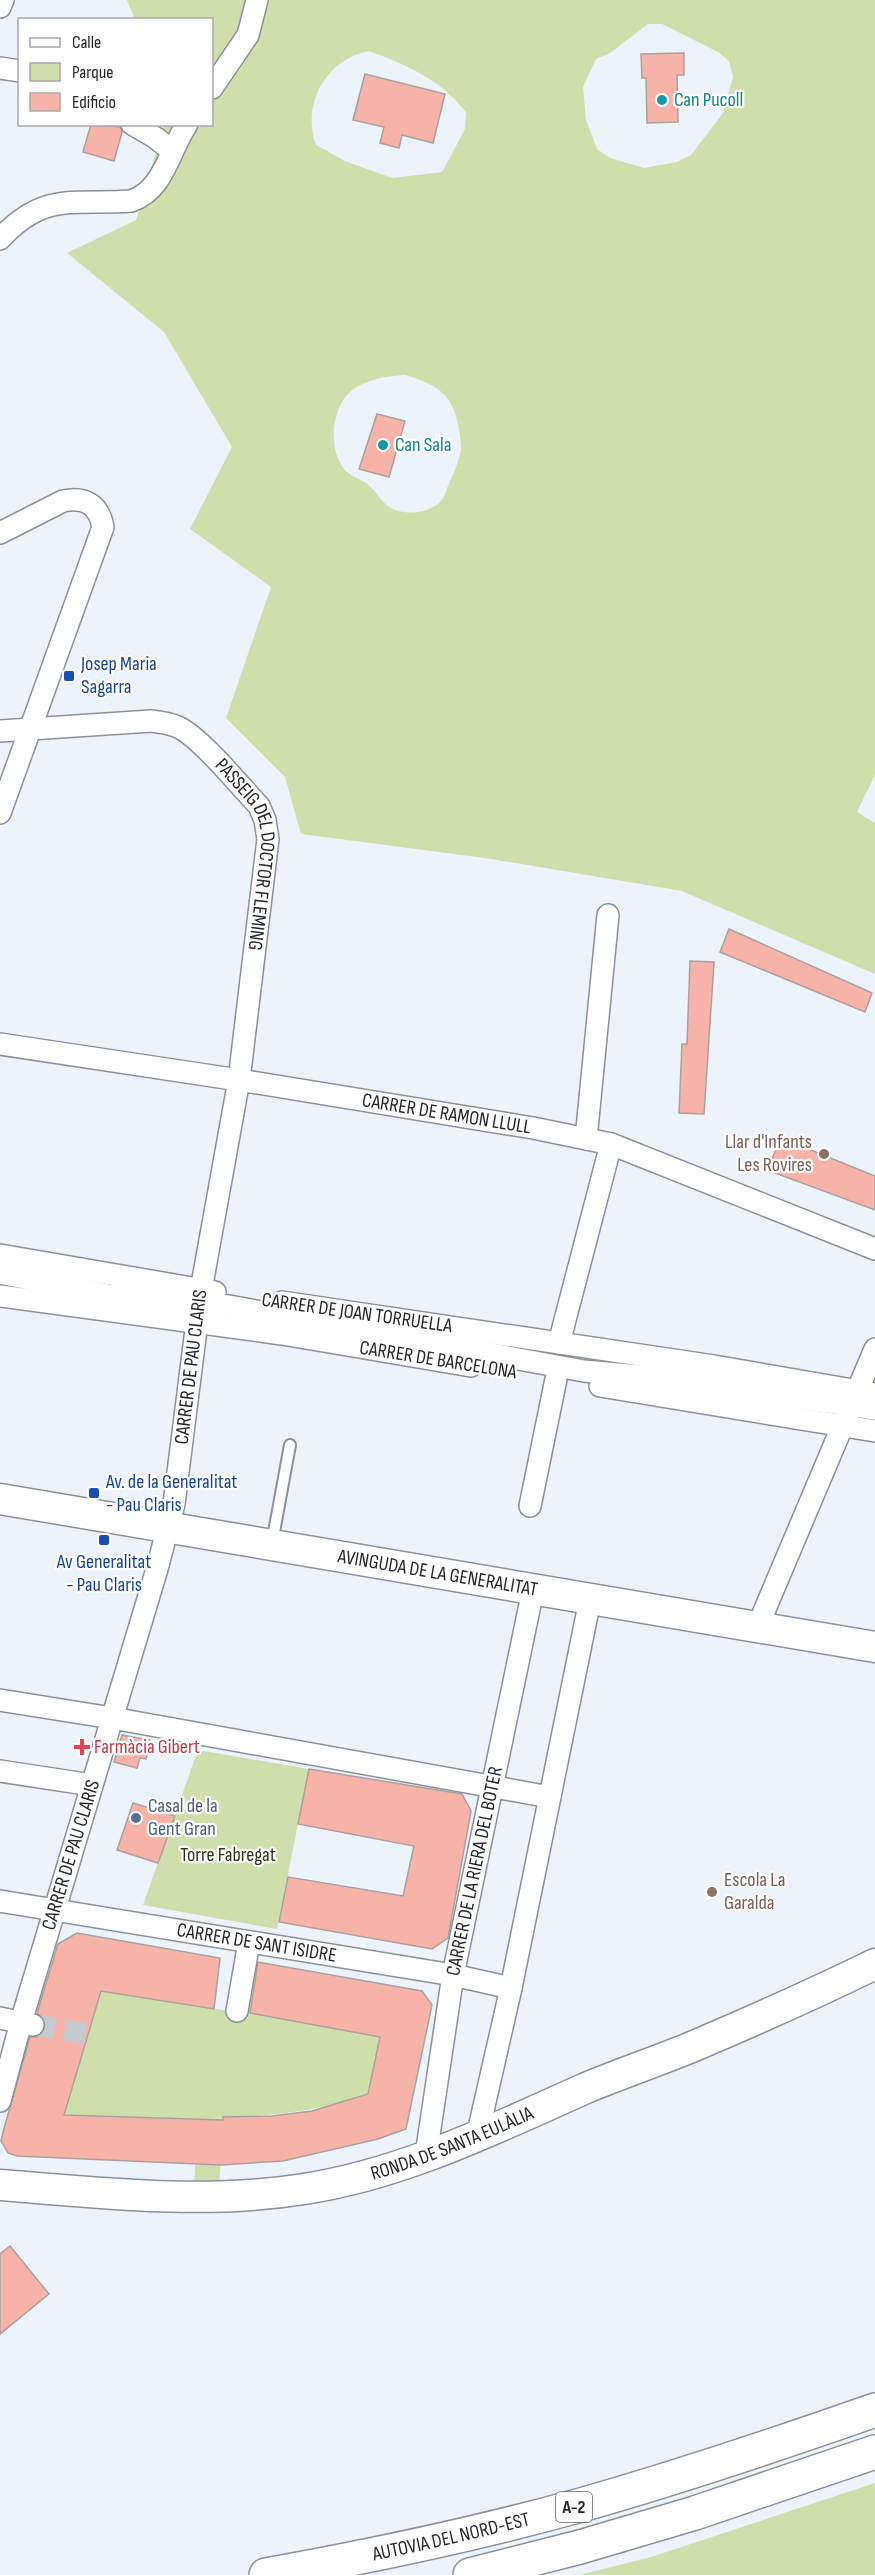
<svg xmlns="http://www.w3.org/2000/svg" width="875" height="2575" viewBox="0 0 875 2575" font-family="'Sofia Sans Condensed',sans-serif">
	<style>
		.green { fill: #cfdfac; fill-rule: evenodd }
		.building { fill: #f8b3a8; stroke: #aaa09e; stroke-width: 1.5 }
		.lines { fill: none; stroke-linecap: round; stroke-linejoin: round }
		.street-tunnel { stroke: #c4cad0; stroke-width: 21; stroke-dasharray: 21 10; stroke-linecap: butt }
		.lane-casing { stroke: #8a9197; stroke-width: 14 }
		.street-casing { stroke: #8a9197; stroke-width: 24 }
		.secondary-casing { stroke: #8a9197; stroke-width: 33 }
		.highway-casing { stroke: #8a9197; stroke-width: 36 }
		.lane { stroke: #fff; stroke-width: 10 }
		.street { stroke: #fff; stroke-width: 21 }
		.secondary { stroke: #fff; stroke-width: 30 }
		.highway { stroke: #fff; stroke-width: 33 }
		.culture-dot { fill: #0f9aa8; stroke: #fff; stroke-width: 2 }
		.transit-dot { fill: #1a4fb4; stroke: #fff; stroke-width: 2 }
		.education-dot { fill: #8d6e63; stroke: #fff; stroke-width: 2 }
		.health-dot { fill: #e0444e; stroke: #fff; stroke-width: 2 }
		.service-dot { fill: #5c6f8a; stroke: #fff; stroke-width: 2 }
		.labels { text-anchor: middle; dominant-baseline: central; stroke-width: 4.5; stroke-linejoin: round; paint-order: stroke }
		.shield { fill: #fff; stroke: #666769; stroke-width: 1.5 }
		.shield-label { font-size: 18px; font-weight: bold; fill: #242629 }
		.culture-label { font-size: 20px; fill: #0d838f; stroke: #fff; text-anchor: start }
		.transit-label { font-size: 20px; fill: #164399; stroke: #fff; text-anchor: start }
		.street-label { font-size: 20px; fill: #242629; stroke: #fff }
		.education-label { font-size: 20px; fill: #785e54; stroke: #fff; text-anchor: end }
		.health-label { font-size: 20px; fill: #be3a42; stroke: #fff; text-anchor: start }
		.service-label { font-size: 20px; fill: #4e5e75; stroke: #fff; text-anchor: start }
		.park-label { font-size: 20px; fill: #2c3414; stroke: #fff }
	</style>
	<rect width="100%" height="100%" fill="#ecf3fa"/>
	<g class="green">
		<path d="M127,0H875V775L857,812L875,823V974L682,891L485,858L301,834L285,777L226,718L271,587L190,529L232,447L164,332L67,253L136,220L164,125L212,124V20L135,19ZM648,24H662L718,52L729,61L733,77L723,113L691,155L677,162L644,168L610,158L597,149L586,120L583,87L596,59L610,53ZM369,51C407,65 441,80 466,112L465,129L442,172L392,178L345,161L316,145C301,105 326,59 369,51ZM405,375C437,384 454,395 459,429C460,436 462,445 461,451C458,463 453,475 448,486C446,491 444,498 440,502C428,514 404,516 389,507C382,502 377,493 371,487C363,479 352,478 344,469C329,450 331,415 346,396C360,380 386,376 405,375Z"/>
		<path d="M198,1750L309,1769L277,1929L143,1905Z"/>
		<path d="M101,1991L230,2011L245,2012L380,2037L368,2094C318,2111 276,2116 223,2117L219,2191L194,2192L197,2119L64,2115Z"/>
		<path d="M875,2483V2575H579L651,2557Z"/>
	</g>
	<g class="building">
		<path d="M684,53V75H677L678,122L647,123L646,78H642L641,54Z"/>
		<path d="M365,74L445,94L433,143L402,135L399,148L380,143L384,127L353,120Z"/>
		<path d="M91,124L120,127L122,132L114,161L83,152Z"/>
		<path d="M377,414L405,421L389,477L359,469Z"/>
		<path d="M729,929L872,993L865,1012L720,952Z"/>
		<path d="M690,961L714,962L704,1114L679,1113L682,1044H687Z"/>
		<path d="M781,1138L875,1176V1210L767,1170Z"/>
		<path d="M122,1735L150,1740L146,1759L140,1758L137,1768L114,1762Z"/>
		<path d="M309,1769L462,1794L471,1811L448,1938L432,1949L279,1922L288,1877L403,1896L414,1846L298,1824Z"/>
		<path d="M133,1803L175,1816L158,1863L117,1850Z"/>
		<path d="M77,1933L220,1958L214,2009L101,1991L64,2115L223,2120V2117L272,2116L312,2111L368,2094L380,2037L250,2013L258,1962L422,1991L432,2005L406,2129L378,2139L283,2161L221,2165L17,2156L8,2153L1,2141L3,2132L30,2037H37L45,2028V2021L37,2013L58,1944Z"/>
		<path d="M10,2246L49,2294L0,2334V2254Z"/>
	</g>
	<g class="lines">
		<path class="street-tunnel" d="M34,2025L88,2034"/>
		<g class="lane-casing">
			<path id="lane" d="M272,1543L290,1445"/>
		</g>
		<g class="street-casing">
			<g id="street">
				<path d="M0,7L3,0"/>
				<path d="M0,68L20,71"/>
				<path d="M212,88L248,35L257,0"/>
				<path d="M132,124L156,138L172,151"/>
				<path d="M0,239C44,191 74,205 131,201C164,190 169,151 187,124"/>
				<path d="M0,533L63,501C85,496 99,505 103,527L0,813"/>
				<path id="s1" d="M0,731L151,721C161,722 169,723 178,727C200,737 241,787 259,806L265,820L268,839L239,1080L201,1290L174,1504L157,1569L21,2022L0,2101"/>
				<path id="s2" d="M0,1044L239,1080L533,1128L611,1144L875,1249"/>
				<path d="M586,1139L608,915"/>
				<path d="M0,1255L215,1292"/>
				<path d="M0,1273L108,1295L229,1306L584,1371L673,1379L875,1409"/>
				<path d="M0,1296L282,1334L471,1366"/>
				<path d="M282,1302L714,1366L875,1394"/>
				<path d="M559,1343L611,1144"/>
				<path d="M600,1386L875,1431"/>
				<path d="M530,1506L556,1379"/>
				<path d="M757,1628L875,1349"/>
				<path d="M0,1700L112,1718L550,1797"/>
				<path d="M0,1771L92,1785"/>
				<path id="s3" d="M0,1901L453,1975L511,1988"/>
				<path d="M237,2011L249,1942"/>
				<path d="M0,2018L33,2025"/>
				<path d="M477,2137L511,1988L590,1600"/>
				<path id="s4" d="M426,2155L453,1975L533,1590"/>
			</g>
		</g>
		<g class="secondary-casing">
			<g id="secondary">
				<path id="s5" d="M0,1499L875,1647"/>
				<path id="s6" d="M0,2185C101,2193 204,2205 304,2189C403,2174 496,2128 586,2088C622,2073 658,2061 694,2046C755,2020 816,1993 875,1964"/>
			</g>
		</g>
		<g class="highway-casing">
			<g id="highway">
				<path id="s7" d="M266,2575C372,2556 477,2534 581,2505C680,2477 778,2444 875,2410"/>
				<path d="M470,2575L580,2547L695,2513L875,2452"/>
			</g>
		</g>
		<use href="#lane" class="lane"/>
		<use href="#street" class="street"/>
		<use href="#secondary" class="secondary"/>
		<use href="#highway" class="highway"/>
	</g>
	<g class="culture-dot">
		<circle cx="662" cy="100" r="6"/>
		<circle cx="383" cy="445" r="6"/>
	</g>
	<g class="transit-dot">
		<rect x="63" y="670" width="12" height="12" rx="3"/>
		<rect x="88" y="1487" width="12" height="12" rx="3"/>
		<rect x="98" y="1534" width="12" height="12" rx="3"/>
	</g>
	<g class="education-dot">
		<circle cx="824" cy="1154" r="6"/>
		<circle cx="712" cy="1892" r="6"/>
	</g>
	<path class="health-dot" d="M79 1738h6v6h6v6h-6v6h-6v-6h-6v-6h6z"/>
	<circle class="service-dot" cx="136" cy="1818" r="6"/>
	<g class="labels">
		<rect class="shield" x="556" y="2492" width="36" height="30" rx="4.5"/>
		<g class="shield-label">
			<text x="574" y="2507">A-2</text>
		</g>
		<g class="culture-label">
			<text x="674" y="100">Can Pucoll</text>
			<text x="395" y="445">Can Sala</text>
		</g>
		<g class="transit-label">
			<text x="81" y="664">Josep Maria<tspan x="81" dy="23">Sagarra</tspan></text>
			<text x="106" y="1482">Av. de la Generalitat<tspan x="106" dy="23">- Pau Claris</tspan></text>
			<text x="104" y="1562" text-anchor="middle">Av Generalitat<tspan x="104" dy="23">- Pau Claris</tspan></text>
		</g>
		<g class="street-label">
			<text stroke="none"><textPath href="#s1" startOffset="336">PASSEIG DEL DOCTOR FLEMING</textPath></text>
			<text stroke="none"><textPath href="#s2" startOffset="452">CARRER DE RAMON LLULL</textPath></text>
			<text transform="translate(357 1313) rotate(8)">CARRER DE JOAN TORRUELLA</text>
			<text transform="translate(438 1360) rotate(9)">CARRER DE BARCELONA</text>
			<text transform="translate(191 1367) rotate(-83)">CARRER DE PAU CLARIS</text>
			<text stroke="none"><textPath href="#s5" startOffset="444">AVINGUDA DE LA GENERALITAT</textPath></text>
			<text transform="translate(71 1855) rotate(-73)">CARRER DE PAU CLARIS</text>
			<text stroke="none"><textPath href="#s4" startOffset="288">CARRER DE LA RIERA DEL BOTER</textPath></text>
			<text stroke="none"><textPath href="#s3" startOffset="260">CARRER DE SANT ISIDRE</textPath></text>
			<text stroke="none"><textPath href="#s6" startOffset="460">RONDA DE SANTA EULÀLIA</textPath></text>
			<text stroke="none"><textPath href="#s7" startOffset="189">AUTOVIA DEL NORD-EST</textPath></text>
		</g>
		<g class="education-label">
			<text x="812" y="1142">Llar d'Infants<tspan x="812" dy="23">Les Rovires</tspan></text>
			<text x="724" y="1880" text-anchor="start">Escola La<tspan x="724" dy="23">Garalda</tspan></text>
		</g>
		<g class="health-label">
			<text x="94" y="1747">Farmàcia Gibert</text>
		</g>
		<g class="service-label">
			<text x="148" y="1806">Casal de la<tspan x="148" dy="23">Gent Gran</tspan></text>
		</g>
		<g class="park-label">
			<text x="228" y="1855">Torre Fabregat</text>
		</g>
	</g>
	<rect x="18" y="18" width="195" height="108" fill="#ffffff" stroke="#a7a8a9" stroke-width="1.5"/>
	<rect x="30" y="38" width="30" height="9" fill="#ffffff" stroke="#a7a8a9" stroke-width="1.5"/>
	<text x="72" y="48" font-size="18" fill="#242629">Calle</text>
	<rect x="30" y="63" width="30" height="18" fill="#cfdfac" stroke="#a7a8a9" stroke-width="1.5"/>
	<text x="72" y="78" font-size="18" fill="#242629">Parque</text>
	<rect x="30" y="93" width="30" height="18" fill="#f8b3a8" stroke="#a7a8a9" stroke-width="1.5"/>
	<text x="72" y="108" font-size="18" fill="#242629">Edificio</text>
</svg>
